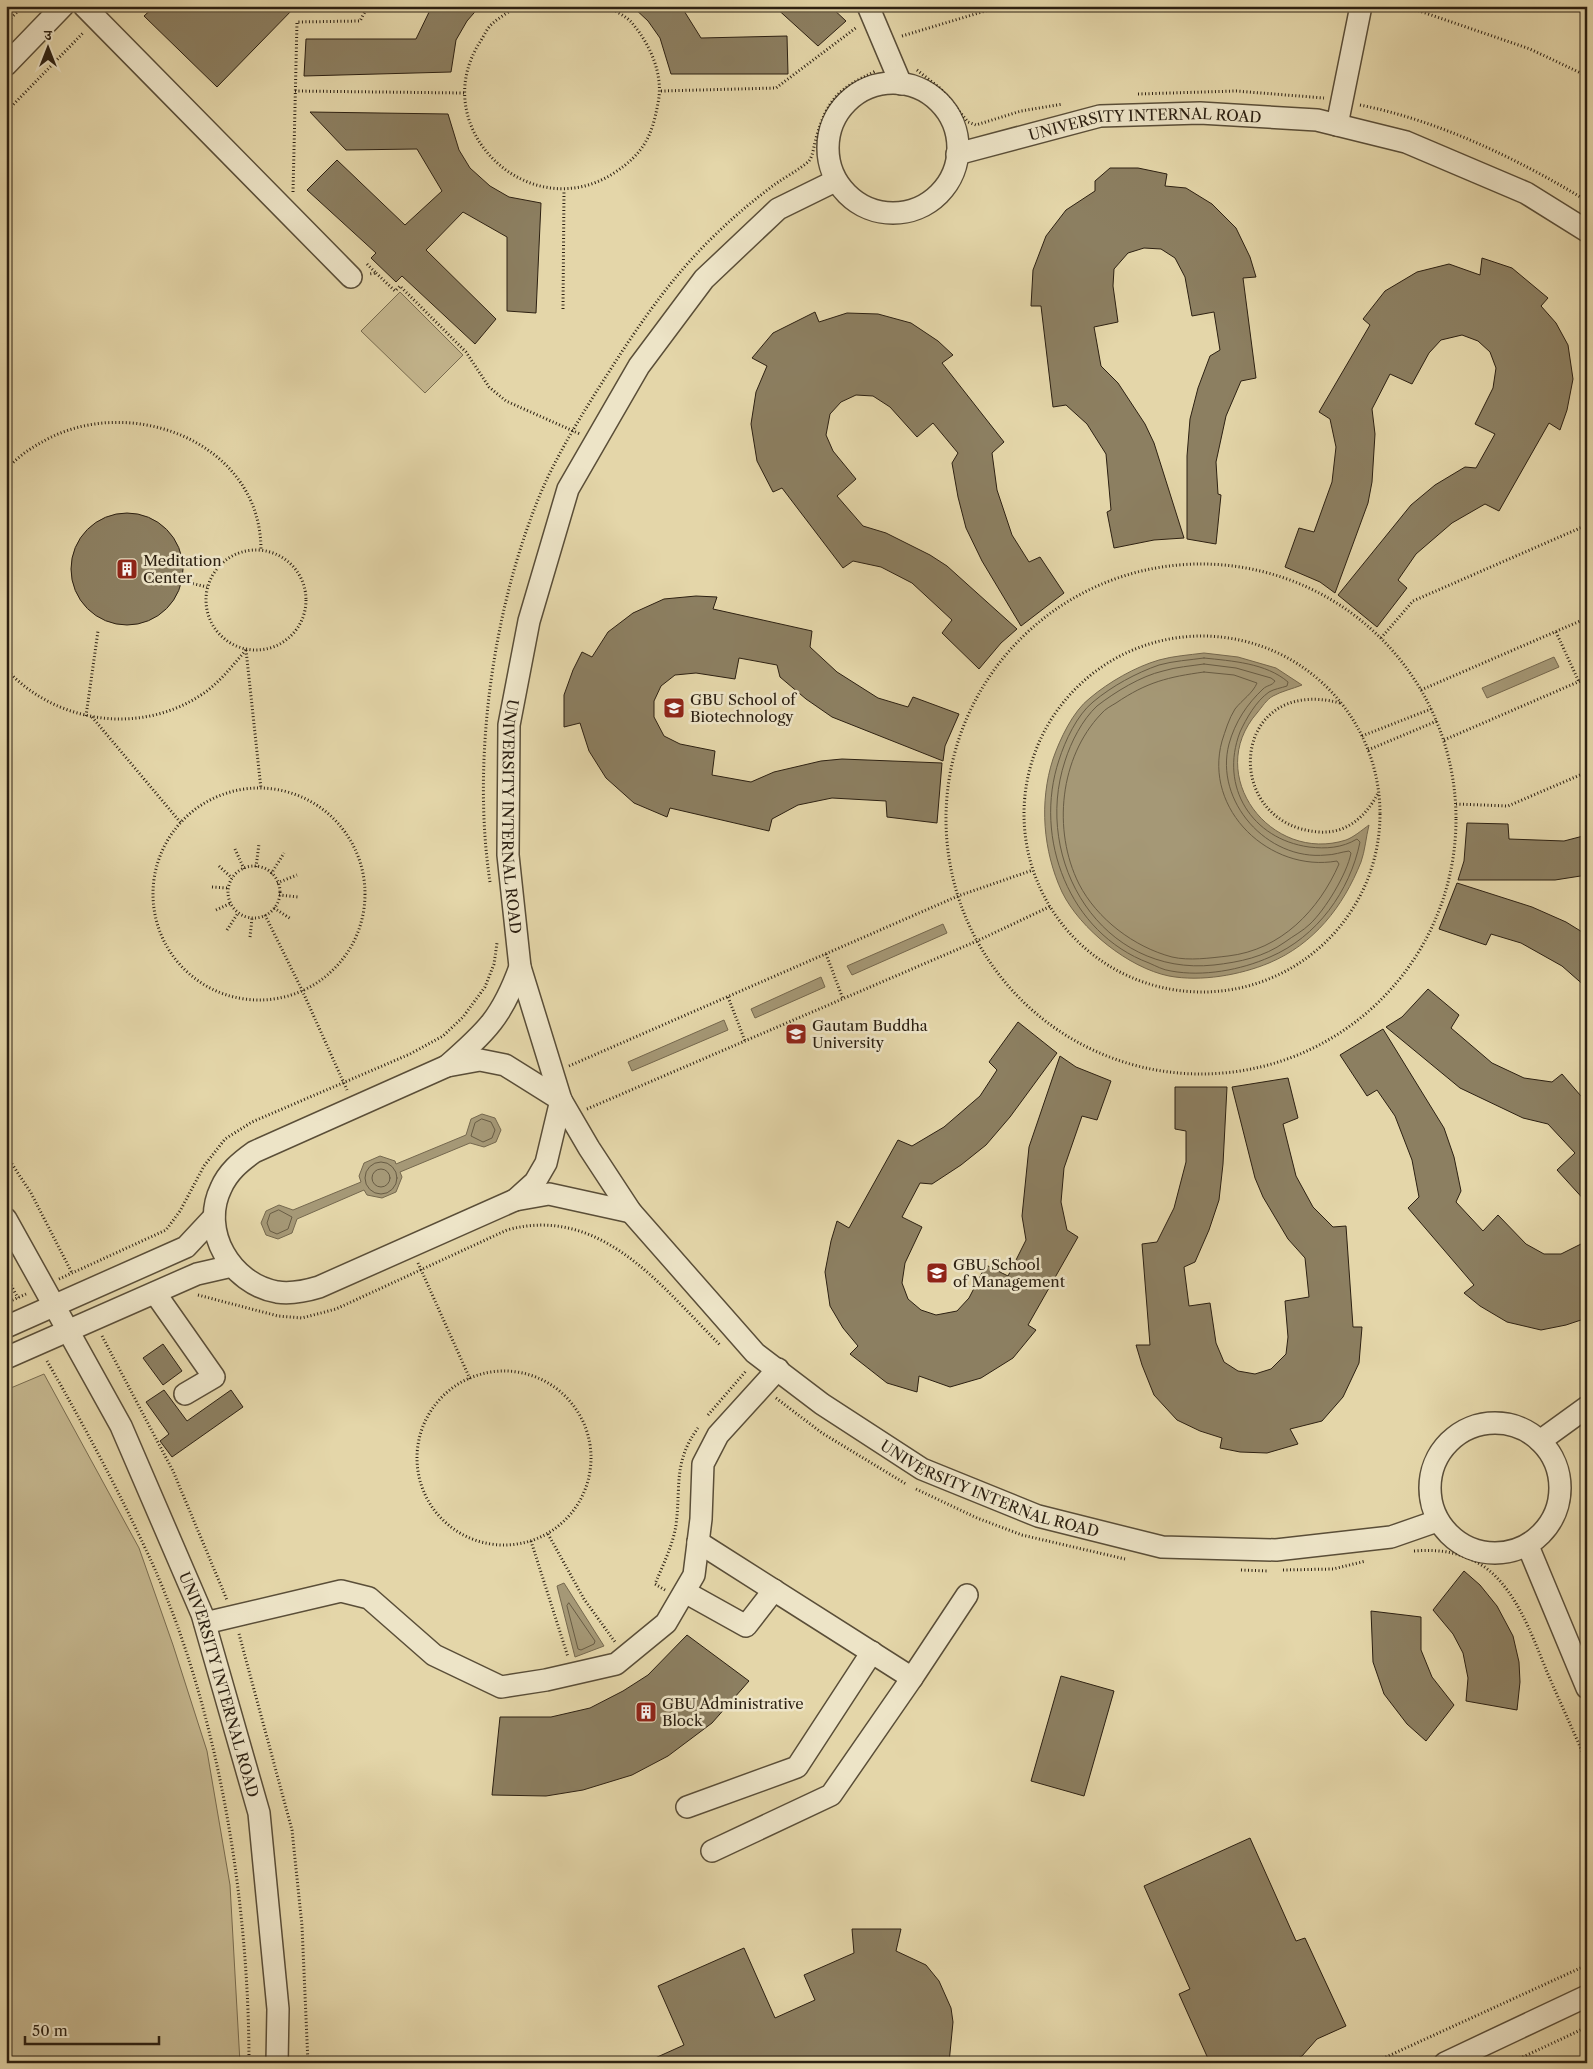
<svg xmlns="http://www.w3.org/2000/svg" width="1593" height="2069" viewBox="0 0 1593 2069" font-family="'Libre Caslon Text','Noto Serif Devanagari',serif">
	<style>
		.green { fill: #c5b78f; stroke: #786c50 }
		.water { fill: #a59876; stroke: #75684e }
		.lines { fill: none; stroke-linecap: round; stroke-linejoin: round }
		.shore { stroke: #685c44; stroke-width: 1 }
		.building { fill: #8c7f61; stroke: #2c2012 }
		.minor-casing { stroke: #5a4e38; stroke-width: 24 }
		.path { stroke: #2c2012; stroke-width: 3; stroke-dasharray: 1 2.5; stroke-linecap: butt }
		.minor { stroke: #ede4c7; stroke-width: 21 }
		.labels { text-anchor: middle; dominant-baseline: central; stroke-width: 5; stroke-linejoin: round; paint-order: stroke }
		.street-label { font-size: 15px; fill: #2c2012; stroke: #ede4c7 }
		.poi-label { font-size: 15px; fill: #2c2012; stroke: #ede4c7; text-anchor: start }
	</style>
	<rect width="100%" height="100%" fill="#e4d6a9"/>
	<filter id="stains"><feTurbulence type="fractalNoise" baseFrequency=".004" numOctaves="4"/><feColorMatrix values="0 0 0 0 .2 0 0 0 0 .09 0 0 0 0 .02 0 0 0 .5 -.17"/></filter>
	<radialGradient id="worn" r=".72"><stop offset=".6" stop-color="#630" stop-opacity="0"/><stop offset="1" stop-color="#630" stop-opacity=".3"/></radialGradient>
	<g class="green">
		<path d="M400,292L463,355L425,393L361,331Z"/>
		<path d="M44,1374L139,1548L173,1645L207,1751L230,1885L240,2063H6V1390Z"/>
	</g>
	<g class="water">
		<path d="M1204,653L1238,657L1276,668L1302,685C1292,689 1282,691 1273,696C1267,699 1262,707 1257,713C1203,775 1271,864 1346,840C1354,837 1362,830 1369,825C1366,837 1365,851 1361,862C1343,907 1314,944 1269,963C1240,975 1201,982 1169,976C1129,968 1080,929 1062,892C1043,851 1039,802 1053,759C1060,739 1073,711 1090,698C1109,682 1135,667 1159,660C1173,656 1189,655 1204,653Z"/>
		<path d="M1554,657L1559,667L1487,698L1482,688Z"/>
		<path d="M943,924L947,933L852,975L847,966Z"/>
		<path d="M821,977L825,987L755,1018L751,1009Z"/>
		<path d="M724,1020L728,1030L632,1071L628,1062Z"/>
		<path d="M482,1114L495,1118L501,1130L496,1142L484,1147L470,1143L400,1172L402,1177L396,1192L382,1198L367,1195L364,1190L297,1219L292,1233L278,1239L266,1235L261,1223L266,1211L279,1205L293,1210L361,1182L359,1176L364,1163L380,1156L395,1161L396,1164L466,1135L471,1119Z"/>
		<path d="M564,1583L604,1646L575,1657L557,1586Z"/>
	</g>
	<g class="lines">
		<g class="shore">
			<path d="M1204,658C1232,661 1266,663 1288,682L1287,686C1281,688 1274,689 1269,692C1256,701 1246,719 1240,732C1219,787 1252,839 1309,847C1326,849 1342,848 1357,839L1360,842C1350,891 1317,937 1270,957C1241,970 1203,977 1171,971C1163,970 1156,966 1149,963C1069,933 1033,838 1059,760C1065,741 1077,715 1093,702C1112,686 1136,673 1159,665C1173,661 1190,660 1204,658Z"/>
			<path d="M1204,664L1236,668L1271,678L1275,681C1272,686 1267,685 1263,689C1247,704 1235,722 1229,744C1214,801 1267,861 1326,855C1334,855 1341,852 1349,851L1351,853C1347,874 1325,910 1310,924C1303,931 1293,936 1285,942C1264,957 1240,962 1214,965C1102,977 1032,861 1065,761C1071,742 1082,720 1097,706C1115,692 1141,676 1163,671C1176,667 1191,666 1204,664Z"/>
			<path d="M1204,672L1234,675L1257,683C1253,693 1242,700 1235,709C1229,718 1225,732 1222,741C1203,810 1270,873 1337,861L1339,864C1319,910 1281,950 1228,956C1210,958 1189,961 1172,957C1134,947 1097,919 1079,884C1052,830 1060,757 1101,714C1105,709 1111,706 1116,703C1147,682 1168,677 1204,672Z"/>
			<path d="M482,1119L491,1122L495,1130L492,1138L483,1142L471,1136L475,1123Z"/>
			<circle cx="381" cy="1178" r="16"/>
			<circle cx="381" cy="1178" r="9"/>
			<path d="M279,1210L292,1217L288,1229L277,1234L270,1231L267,1223L270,1214Z"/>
			<path d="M569,1603L595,1641L594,1644L581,1650L578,1649L567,1606Z"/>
		</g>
	</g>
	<g class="building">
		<path d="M155,6H296L217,87L144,16Z"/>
		<path d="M432,6H480L467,21L456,40L451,72L304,76L306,39H416Z"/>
		<path d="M632,6H681L701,38L787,36L788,74H671L660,38L648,21Z"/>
		<path d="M774,6H830L846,21L818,46Z"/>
		<path d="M310,112L448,114L459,150L470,168L490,186L509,197L541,203L536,313L507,311V237L463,212L426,250L496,319L475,344L402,276L396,282L371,258L376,253L307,190L337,160L405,225L442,191L417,149L346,150Z"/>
		<path d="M1110,168H1138L1167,174L1165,186L1186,188L1212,204L1236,228L1250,257L1256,277L1243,278L1256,378L1241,381L1226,416L1216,462L1218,494L1221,495L1216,544L1187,539V456L1190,419L1198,388L1210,356L1220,350L1214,312L1192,316L1185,277L1175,258L1161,249L1144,248L1128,253L1114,269L1113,286L1118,322L1094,327L1101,366L1118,383L1145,424L1154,443L1184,538L1154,540L1114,548L1107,512L1111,510L1106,454L1087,424L1066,405L1053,407L1041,306H1031L1033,270L1046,236L1066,210L1095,191V181Z"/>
		<path d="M1482,258L1512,268L1548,298L1541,306L1556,323L1568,345L1573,379L1567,410L1560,430L1549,423L1499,511L1485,504L1452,523L1416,554L1398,580L1407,588L1377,627L1338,595L1411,505L1435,485L1465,467L1476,468L1495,434L1475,424L1493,388L1496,368L1490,352L1478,341L1462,335L1441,340L1429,353L1412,384L1390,374L1372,409L1375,434L1372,482L1368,503L1335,593L1320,582L1285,567L1299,528L1314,532L1332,482L1336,447L1330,419L1319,412L1370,325L1363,319L1385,291L1417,272L1449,264L1480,275Z"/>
		<path d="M815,312L819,322L847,313L878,314L911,323L938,341L953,355L942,363L1004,442L992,453L997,490L1012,535L1029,562L1040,557L1064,593L1021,626L982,561L966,528L958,497L952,463L958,453L933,423L917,437L890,407L873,396L856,395L841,402L830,414L826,435L833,451L856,479L837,496L863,526L886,533L930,555L947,566L1017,629L1001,643L979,669L942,633L952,620L912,583L881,567L853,561L843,568L782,488L773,492L757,461L751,424L756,392L767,366L752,358L773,333Z"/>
		<circle cx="127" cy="569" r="56"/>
		<path d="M696,596L717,597L713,609L812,631L810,647L837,672L878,698L908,707L913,697L959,714L945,746L943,761L832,717L806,699L780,677L777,665L739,658L735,679L696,673L675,675L661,686L654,701V717L664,736L680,744L715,751L712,775L751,782L774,772L821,761L842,759L942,763L937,823L887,817L886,801L832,798L798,805L772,819L769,831L670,808L667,817L634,803L606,778L589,751L580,723L564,727V695L573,670L582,652L592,657L608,632L633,613L664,599Z"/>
		<path d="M1467,823L1508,824L1509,839L1564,841L1587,835V875L1555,880H1458L1464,861Z"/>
		<path d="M1457,883L1532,907L1566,922L1587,935V988L1562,966L1521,943L1491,934L1486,945L1439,929Z"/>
		<path d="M1428,989L1459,1015L1451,1028L1492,1063L1524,1078L1552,1082L1562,1074L1587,1103V1203L1557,1170L1575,1153L1548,1124L1523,1118L1460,1088L1386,1027L1402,1017Z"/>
		<path d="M1018,1022L1057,1053L1010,1117L986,1145L961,1165L932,1184L920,1183L902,1217L922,1227L905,1263L902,1283L908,1299L921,1310L936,1315L957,1311L969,1298L986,1265L1008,1276L1026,1240L1022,1216L1029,1147L1060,1056L1076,1067L1111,1081L1097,1120L1082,1116L1064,1168L1061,1202L1067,1230L1078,1237L1028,1325L1036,1330L1013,1358L981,1378L950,1387L919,1376L917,1392L887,1383L850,1354L858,1346L843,1328L830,1306L825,1272L831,1241L837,1221L849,1228L898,1140L912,1146L944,1127L980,1096L997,1070L989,1062Z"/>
		<path d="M1383,1029L1444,1128L1454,1157L1461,1191L1456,1202L1483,1231L1498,1215L1526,1244L1544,1254H1561L1587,1241V1318L1566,1325L1541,1330L1507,1322L1480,1306L1464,1293L1474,1285L1408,1208L1419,1197L1412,1160L1395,1116L1377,1090L1367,1096L1340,1055Z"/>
		<path d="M1288,1078L1298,1118L1283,1124L1296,1176L1313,1207L1333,1227L1346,1226L1353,1327H1362L1359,1363L1343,1397L1322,1421L1290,1429L1298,1444L1267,1453L1240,1452L1220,1448L1222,1438L1200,1431L1177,1420L1154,1395L1142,1365L1136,1345H1150L1142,1244L1157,1242L1174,1208L1186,1162V1131L1175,1129V1087H1227L1223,1164L1219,1200L1209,1230L1195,1262L1184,1267L1189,1306L1210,1303L1216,1343L1224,1362L1238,1371L1255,1374L1271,1369L1286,1354L1288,1337L1285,1301L1309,1297L1305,1258L1288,1239L1263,1197L1255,1178L1232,1087Z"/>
		<path d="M163,1344L182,1371L163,1385L143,1358Z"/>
		<path d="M164,1390L187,1421L231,1390L243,1407L172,1457L160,1441L169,1434L146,1402Z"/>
		<path d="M1464,1571L1480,1585L1497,1606L1513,1636L1519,1662L1520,1682L1517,1710L1466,1701L1468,1678L1463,1653L1453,1634L1433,1610Z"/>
		<path d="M1371,1611L1421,1617V1650L1432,1677L1454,1705L1426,1741L1407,1724L1384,1694L1373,1662Z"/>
		<path d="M687,1635L749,1681L712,1723L668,1756L632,1775L583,1790L546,1796L492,1795L500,1717H551L590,1708L623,1691L648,1675Z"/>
		<path d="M1061,1676L1114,1691L1084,1796L1031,1781Z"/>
		<path d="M1250,1838L1296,1941L1305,1938L1346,2026L1317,2039L1302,2056L1287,2063H1210L1179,1994L1190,1989L1144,1886Z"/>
		<path d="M852,1929H901L896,1951L926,1965L939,1981L951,2008L953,2022L949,2063H644L684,2045L658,1986L744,1948L775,2018L815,2000L804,1975L854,1953Z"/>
	</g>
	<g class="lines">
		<g class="minor-casing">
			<g id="minor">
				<path d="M84,6L351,277"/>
				<path d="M868,6L901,84"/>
				<path d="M6,65L63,6"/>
				<circle cx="893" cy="148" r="65"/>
				<path d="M1337,125L1361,6"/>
				<path id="s1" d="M957,154L1100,116L1200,113L1317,120L1406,142L1526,193L1587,231"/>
				<path id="s2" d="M835,181L778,209L704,279L639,366L568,489L529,621L509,725L508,855L520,967L561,1100L589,1148L631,1212L755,1353L822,1404L922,1469L1038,1516L1162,1547L1276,1550L1391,1537L1437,1521"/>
				<path d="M480,1060L505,1065L561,1100L546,1163L535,1182L515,1200L319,1287C306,1291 291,1294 277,1292C231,1284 200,1231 221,1188C228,1172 240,1162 254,1152L447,1066Z"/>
				<path d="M447,1066C487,1031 502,1017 520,967"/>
				<path d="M515,1200L549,1194L631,1212"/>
				<path id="s3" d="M6,1219L121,1426L202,1614L259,1813L278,2009L277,2063"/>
				<path d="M155,1293L214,1377L185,1394"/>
				<path d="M6,1327L186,1247L214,1217"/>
				<path d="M6,1358L197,1274L232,1266"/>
				<circle cx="1495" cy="1488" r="65"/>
				<path d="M1540,1441L1587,1407"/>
				<path d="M698,1542L912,1678L831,1795L712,1851"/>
				<path d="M1528,1546L1587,1688"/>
				<path d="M685,1592L746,1626L774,1590"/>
				<path d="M205,1623L341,1591L369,1598L434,1655L501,1687L546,1680L616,1664L666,1623L694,1575L701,1519L703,1464L718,1435L778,1369"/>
				<path d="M912,1678L967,1595"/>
				<path d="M687,1807L797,1767L872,1652"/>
				<path d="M1445,2063L1587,1996"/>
			</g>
		</g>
		<g class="path">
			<path d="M517,6C509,12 500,17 493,23C487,28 484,36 480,42C425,128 529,228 614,173C643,154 652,137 658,103C664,75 650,44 632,23C626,16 615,11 607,6"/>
			<path d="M1405,6L1530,49L1587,76"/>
			<path d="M6,23L23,6"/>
			<path d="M902,36L1002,6"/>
			<path d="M917,70L941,89L968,122L976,125L1021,111L1063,104"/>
			<path d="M295,91L464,93"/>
			<path d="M661,91L776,88L857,27"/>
			<path d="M1138,94L1236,91L1324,98"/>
			<path d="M1360,105C1440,121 1518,159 1587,201"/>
			<path d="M6,112L84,32"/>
			<path d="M293,192L297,22L360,21L368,6"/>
			<path d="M367,264L376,273L369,274"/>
			<path d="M376,273L395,291L400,286L466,352L489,387L506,401L580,434"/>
			<path d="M563,309L564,190"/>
			<path d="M6,470C15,459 29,449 42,442C128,392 261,441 261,550"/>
			<circle cx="256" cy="600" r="50"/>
			<circle cx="1201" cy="819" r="255"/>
			<path d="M186,582L207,587"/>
			<path d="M1556,632L1579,682"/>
			<circle cx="1202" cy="814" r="178"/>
			<path d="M1381,638L1413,601L1587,525"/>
			<path d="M246,650L261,789"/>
			<path d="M6,669C56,724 142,736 204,693C220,682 233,665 246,650"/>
			<path d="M1421,690L1587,618"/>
			<path d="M1340,703C1229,674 1220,825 1319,832C1346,834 1366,817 1378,793"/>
			<path d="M86,716L98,631"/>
			<path d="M92,717L181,823"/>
			<path d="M1362,736L1431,709"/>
			<path d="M1444,740L1587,678"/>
			<path d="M1368,750L1437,721"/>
			<circle cx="259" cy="894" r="106"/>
			<path d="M1456,804L1508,806L1587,772"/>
			<path d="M235,849L244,869"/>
			<path d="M219,866L232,878"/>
			<circle cx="254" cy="892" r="26"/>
			<path d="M256,867L259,844"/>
			<path d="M271,874L284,853"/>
			<path d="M490,882C471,757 494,597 546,481C563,445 584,411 605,378C631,337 657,298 689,262C715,233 743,208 774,185C785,177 799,170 809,161C813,156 814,145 816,138C828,98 838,89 876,71"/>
			<path d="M277,883L297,875"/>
			<path d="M212,887L228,888"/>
			<path d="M279,895L298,897"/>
			<path d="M274,908L291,919"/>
			<path d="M216,910L231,903"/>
			<path d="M265,915L302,990L347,1090"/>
			<path d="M227,930L238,913"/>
			<path d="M250,937L252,918"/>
			<path d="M826,954L843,999"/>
			<path d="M728,997L745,1041"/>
			<path d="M569,1066L958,896L1033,870"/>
			<path d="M587,1109L977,941L1051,906"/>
			<path d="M6,1155L31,1193L72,1273"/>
			<path d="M418,1263L470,1379"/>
			<path d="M6,1276L18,1298"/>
			<path d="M59,1279L166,1230L180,1211L204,1166L225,1139L252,1122L410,1054L443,1036L463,1017L485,987L494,964L497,943"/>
			<path d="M198,1295L278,1316L302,1318L336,1309L507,1230C601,1204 662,1287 721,1346"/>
			<path d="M6,1303L26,1294"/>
			<path d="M102,1336L173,1471L227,1600"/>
			<path d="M47,1361C85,1427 121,1495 153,1565C219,1713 249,1902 249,2063"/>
			<circle cx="504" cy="1458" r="87"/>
			<path d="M776,1398L822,1433L906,1484"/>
			<path d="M708,1415L746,1371"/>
			<path d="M916,1489L977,1518L1022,1535L1125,1559"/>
			<path d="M548,1534L584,1599L615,1642"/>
			<path d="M531,1541L568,1657"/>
			<path d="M1414,1551C1440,1549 1463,1552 1486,1568C1517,1591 1533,1638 1547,1672C1560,1702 1574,1732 1587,1763"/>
			<path d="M1241,1570L1269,1571"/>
			<path d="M1283,1570L1333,1569L1366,1561"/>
			<path d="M665,1590L655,1584C663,1565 673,1545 676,1525C681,1486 673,1462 698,1428"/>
			<path d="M239,1634L292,1830L302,1926L308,2063"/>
			<path d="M1373,2063L1587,1965"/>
			<path d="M1510,2063L1587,2027"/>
		</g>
		<use href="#minor" class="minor"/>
	</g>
	<defs>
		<g id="building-square" transform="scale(1.125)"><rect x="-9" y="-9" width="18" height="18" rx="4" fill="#8f2418" stroke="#ede4c7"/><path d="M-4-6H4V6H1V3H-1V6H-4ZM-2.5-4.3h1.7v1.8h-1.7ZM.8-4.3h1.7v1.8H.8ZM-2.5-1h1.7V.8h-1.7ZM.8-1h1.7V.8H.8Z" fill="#fff"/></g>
		<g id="school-square" transform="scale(1.125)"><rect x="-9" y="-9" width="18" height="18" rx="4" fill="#8f2418" stroke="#ede4c7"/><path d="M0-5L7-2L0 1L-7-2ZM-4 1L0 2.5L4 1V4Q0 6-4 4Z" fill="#fff"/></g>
		<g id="university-square" transform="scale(1.125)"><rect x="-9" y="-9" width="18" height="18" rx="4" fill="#8f2418" stroke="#ede4c7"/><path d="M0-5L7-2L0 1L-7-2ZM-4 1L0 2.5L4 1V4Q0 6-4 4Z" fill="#fff"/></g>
	</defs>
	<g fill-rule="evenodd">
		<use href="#building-square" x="127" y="569"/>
		<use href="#school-square" x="674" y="708"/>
		<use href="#university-square" x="796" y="1034"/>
		<use href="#school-square" x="937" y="1273"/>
		<use href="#building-square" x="646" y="1712"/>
	</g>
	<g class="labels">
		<g class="street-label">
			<text stroke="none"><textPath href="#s1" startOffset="192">UNIVERSITY INTERNAL ROAD</textPath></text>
			<text stroke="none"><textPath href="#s2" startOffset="751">UNIVERSITY INTERNAL ROAD</textPath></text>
			<text stroke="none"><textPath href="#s2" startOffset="1635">UNIVERSITY INTERNAL ROAD</textPath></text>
			<text stroke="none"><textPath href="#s3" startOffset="514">UNIVERSITY INTERNAL ROAD</textPath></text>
		</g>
		<g class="poi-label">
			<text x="143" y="560">Meditation<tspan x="143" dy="17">Center</tspan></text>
			<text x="690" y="699">GBU School of<tspan x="690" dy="17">Biotechnology</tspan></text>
			<text x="812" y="1025">Gautam Buddha<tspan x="812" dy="17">University</tspan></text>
			<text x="953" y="1264">GBU School<tspan x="953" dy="17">of Management</tspan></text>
			<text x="662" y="1703">GBU Administrative<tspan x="662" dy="17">Block</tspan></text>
		</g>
	</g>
	<rect width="1593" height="2069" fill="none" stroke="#e4d6a9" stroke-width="25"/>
	<rect x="8" y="8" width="1578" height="2054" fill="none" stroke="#2c2012" stroke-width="2.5"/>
	<rect x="12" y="12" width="1568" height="2044" fill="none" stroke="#2c2012"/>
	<g transform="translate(48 48)" stroke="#ede4c7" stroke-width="4" paint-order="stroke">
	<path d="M0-4L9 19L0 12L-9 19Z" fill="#2c2012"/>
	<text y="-8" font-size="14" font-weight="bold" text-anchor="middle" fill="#2c2012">उ</text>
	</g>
	<path d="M25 2036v8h134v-8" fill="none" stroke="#2c2012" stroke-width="2.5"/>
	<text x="32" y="2036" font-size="15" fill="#2c2012" stroke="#ede4c7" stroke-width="4" paint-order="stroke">50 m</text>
	<rect width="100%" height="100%" filter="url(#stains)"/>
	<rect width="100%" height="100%" fill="url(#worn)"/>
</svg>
